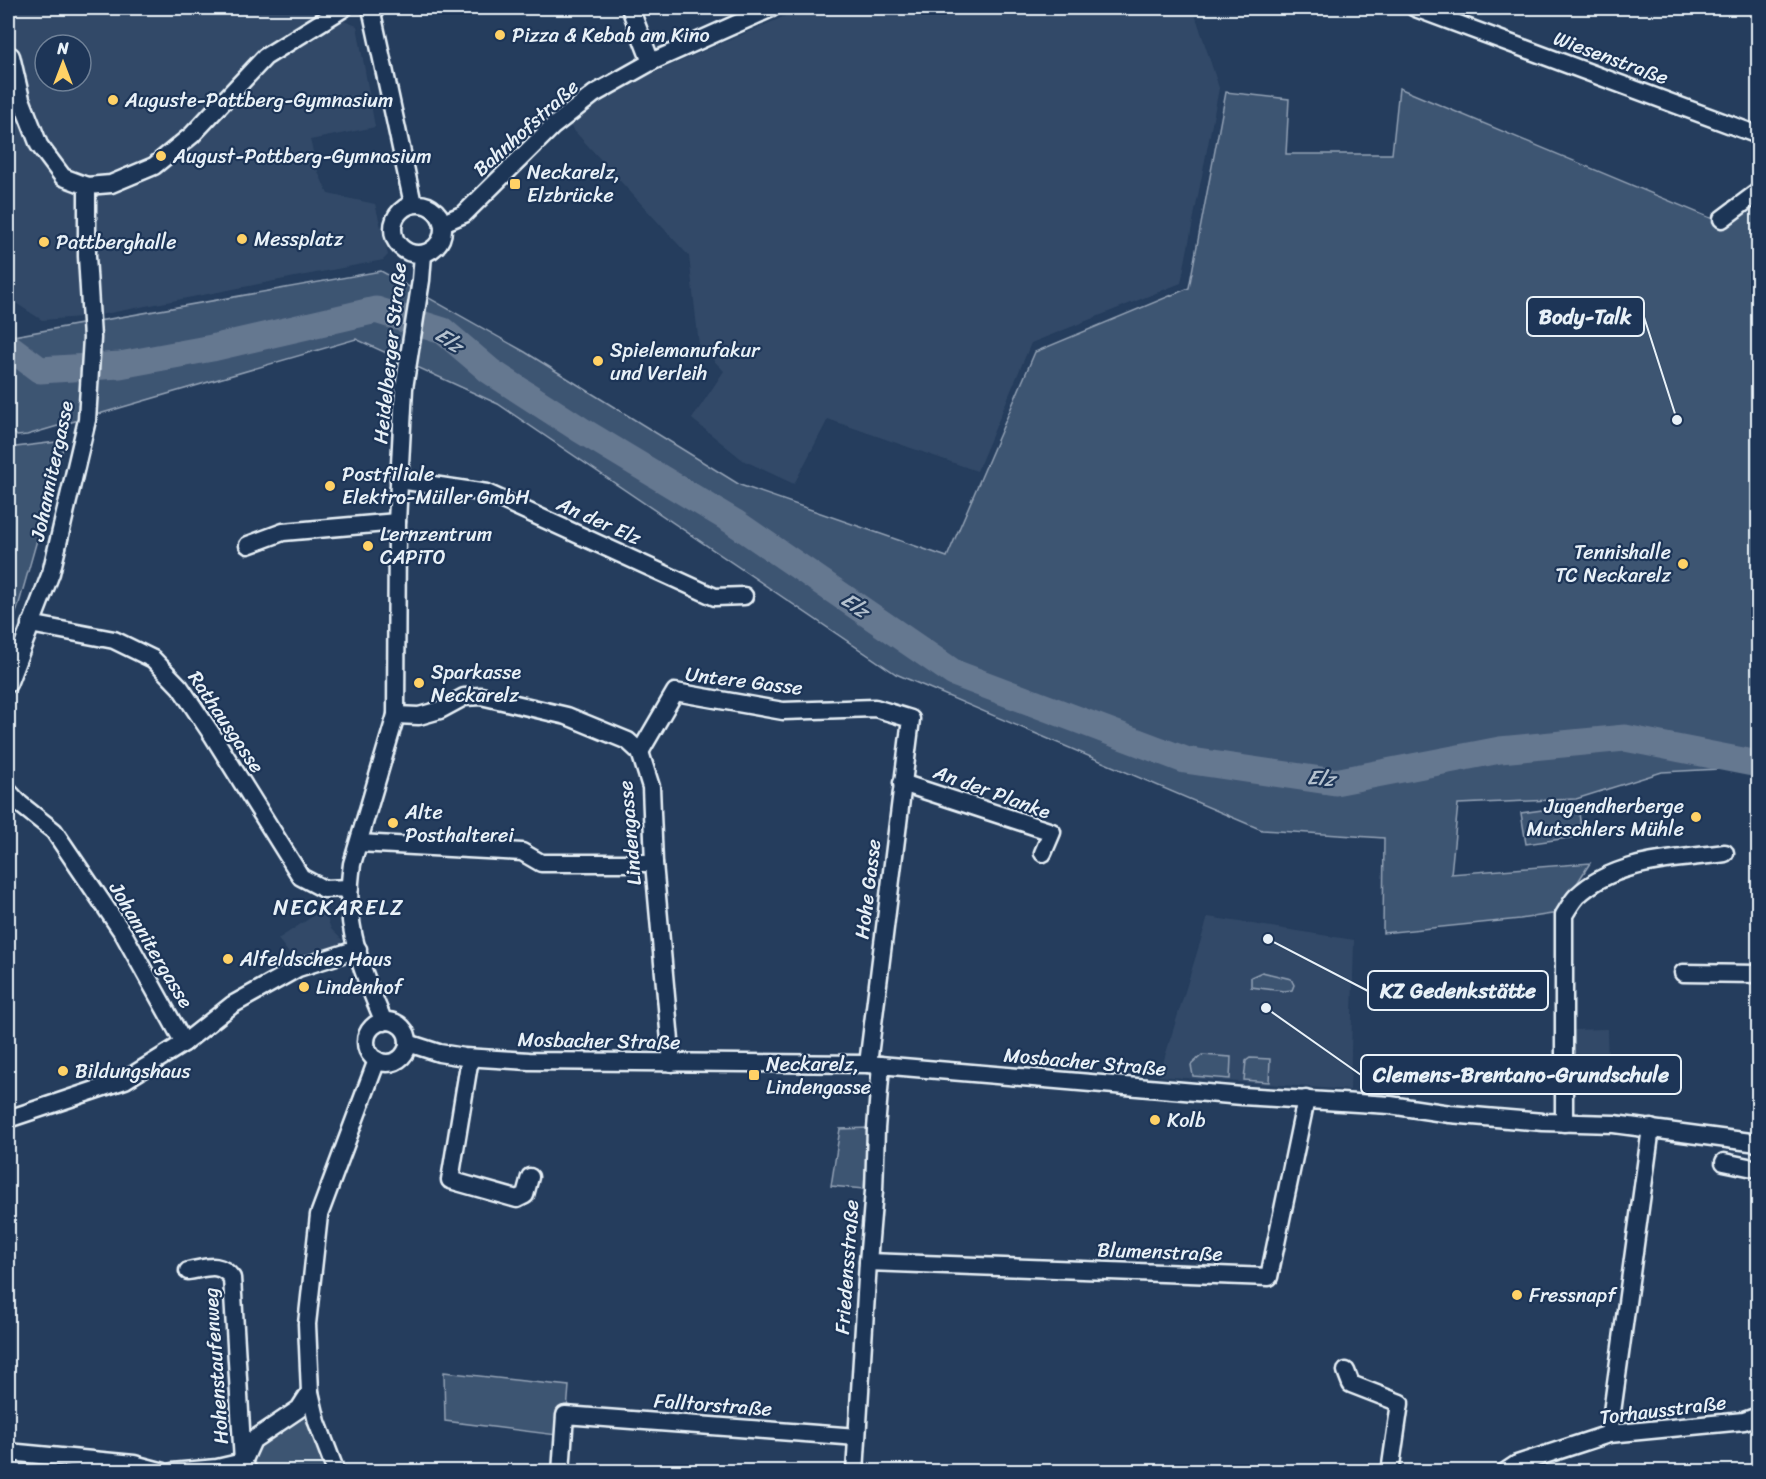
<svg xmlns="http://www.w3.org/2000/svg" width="1766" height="1479" viewBox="0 0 1766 1479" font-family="Sriracha,sans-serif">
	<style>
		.built { fill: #334a68; fill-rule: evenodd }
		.green { fill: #3e5472; stroke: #93a2b5; stroke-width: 1.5 }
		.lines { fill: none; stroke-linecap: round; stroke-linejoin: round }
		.river { stroke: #657890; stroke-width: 27 }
		.minor-casing { stroke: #e8f1f8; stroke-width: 21 }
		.minor { stroke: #1d3557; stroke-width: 16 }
		.poi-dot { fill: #ffd166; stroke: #1d3557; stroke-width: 2 }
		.labels { text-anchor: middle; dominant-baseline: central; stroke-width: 4.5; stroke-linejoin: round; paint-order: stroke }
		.poi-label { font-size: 20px; fill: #e8f1f8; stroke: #1d3557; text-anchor: start }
		.street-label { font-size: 20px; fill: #e8f1f8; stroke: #1d3557 }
		.water-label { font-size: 21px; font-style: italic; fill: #b4c1ce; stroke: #1d3557 }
		.quarter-label { font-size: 22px; letter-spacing: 1.5px; fill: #e8f1f8; stroke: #1d3557 }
		.leader { fill: none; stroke: #e8f1f8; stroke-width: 2 }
		.callout-dot { fill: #e8f1f8; stroke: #1d3557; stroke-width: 2 }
		.callout { fill: #1d3557; stroke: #e8f1f8; stroke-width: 2 }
		.callout-label { font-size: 21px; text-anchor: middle; font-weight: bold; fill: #e8f1f8 }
	</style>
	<rect width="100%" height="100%" fill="#253d5d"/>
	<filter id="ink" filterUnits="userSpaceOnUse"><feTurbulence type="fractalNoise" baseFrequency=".0167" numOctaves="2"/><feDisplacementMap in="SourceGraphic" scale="12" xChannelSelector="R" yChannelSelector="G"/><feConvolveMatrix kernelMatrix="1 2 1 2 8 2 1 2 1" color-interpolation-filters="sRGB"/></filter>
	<g filter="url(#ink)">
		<g class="built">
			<path d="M8,8H315L316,11L357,26L375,127L310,140L318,172L328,194L375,204L388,255L383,260L94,316L42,320L8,298ZM45,45H81V81H45Z"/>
			<path d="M804,8H1193L1219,88L1181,283L1031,343L977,471L828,419L794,484L743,460L692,419L724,371L699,345L689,256L569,125L598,97Z"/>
			<path d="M324,909L331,929L343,941L339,946L292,957L278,939Z"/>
			<path d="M1208,917L1354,940L1350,1090L1159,1076Z"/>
			<path d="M1607,1029L1608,1074H1572V1030Z"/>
		</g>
		<g class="green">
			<path d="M1399,88L1727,225L1758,201V767L1662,772L1576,799L1458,804L1451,874L1590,863L1558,913L1520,919L1383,933L1384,838L1262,830L896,674L498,404L356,339L27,435L17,436L8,427V337L381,271L525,352L740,485L947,557L1035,352L1189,288L1226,92L1289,99L1286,154H1392Z"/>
			<path d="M65,441L18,607L8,635V448Z"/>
			<path d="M1578,805L1582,836L1526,844L1521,813Z"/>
			<path d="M1262,972L1291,979L1294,985L1292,990L1284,991L1251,987V977Z"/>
			<path d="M1202,1055L1231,1057L1230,1079L1193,1076L1191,1065Z"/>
			<path d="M1250,1058L1270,1059L1269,1082L1244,1080L1246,1061Z"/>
			<path d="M869,1128L864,1189L831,1186L840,1129Z"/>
			<path d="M444,1372L569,1386L565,1436L445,1421Z"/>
			<path d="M310,1392L336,1471H258L243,1462Z"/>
		</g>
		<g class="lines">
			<path class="river" d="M8,346L40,370L120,365L212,348L376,310L443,331L490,371L581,430L734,522L954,673L1185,760L1335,782L1500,750L1625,738L1758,764"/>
			<g class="minor-casing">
				<g id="minor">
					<path d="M371,8L413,204"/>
					<path d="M630,8L651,62"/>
					<path d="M1415,8L1758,135"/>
					<path d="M8,56H11L21,99L39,145L63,177L87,186L111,184L154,166L192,135L265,57L344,8"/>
					<circle cx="418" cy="229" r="25"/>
					<path d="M1722,219L1758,192"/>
					<path d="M443,223L464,214L552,127L594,94L651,62L772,8"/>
					<path d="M399,480L487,493L715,597L744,596"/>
					<path d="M248,545L283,532L397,522"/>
					<path d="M30,624L114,640L153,659L180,687L213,736L301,877L324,889L350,888"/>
					<path d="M8,684L51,573L87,420L92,338L87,256V186"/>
					<path d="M396,715L419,716L440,710L464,697L481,696L567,716L628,741L640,752L651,787L654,863L672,1063"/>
					<path d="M640,752L675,692L783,711L875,708L911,719L868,1064"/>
					<path d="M902,783L1052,832L1043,853"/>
					<path d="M8,791L20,804L54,831L123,933L184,1043"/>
					<path d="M359,843L522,852L541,863H654"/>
					<path d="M1683,973L1758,974"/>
					<circle cx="387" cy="1042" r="21"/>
					<path d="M384,1022C369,987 352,948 350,910C348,895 350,879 352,864L396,715L397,522L404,388L421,280L423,254"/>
					<path d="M408,1043L439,1053L464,1057L529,1061L868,1064L1242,1096L1390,1105L1450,1114L1543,1122L1614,1124L1758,1143"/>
					<path d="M470,1058L450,1180L517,1199L525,1195L530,1177"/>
					<path d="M8,1119L125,1080L184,1043L232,1005L298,968L358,949"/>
					<path d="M1564,1123V915C1568,909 1572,901 1577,896C1616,859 1675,860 1725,853"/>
					<path d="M1724,1162L1758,1169"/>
					<path d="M868,1262L1269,1277L1306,1099"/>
					<path d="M188,1271C207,1268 219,1261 232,1278L243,1462L249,1472"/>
					<path d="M1346,1371L1351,1384L1400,1403L1390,1472"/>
					<path d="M1609,1434L1651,1128"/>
					<path d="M8,1452L134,1464L164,1472"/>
					<path d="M172,1472L217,1468L243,1462L253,1440L299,1409L310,1392"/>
					<path d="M336,1472L317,1422L310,1392L307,1324L319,1215L377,1060"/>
					<path d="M561,1472L565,1415L857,1437"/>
					<path d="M855,1472L868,1262L874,1191L876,1129L881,1065"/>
					<path d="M1505,1472L1517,1464L1609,1434L1744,1421L1758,1416"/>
				</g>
			</g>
			<use href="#minor" class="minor"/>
		</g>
	</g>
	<g class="poi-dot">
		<circle cx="500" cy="35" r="6"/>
		<circle cx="113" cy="100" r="6"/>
		<circle cx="161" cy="156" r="6"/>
		<rect x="509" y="178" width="12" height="12" rx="3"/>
		<circle cx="242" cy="239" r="6"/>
		<circle cx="44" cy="242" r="6"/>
		<circle cx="598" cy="361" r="6"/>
		<circle cx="330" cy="486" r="6"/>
		<circle cx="368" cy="546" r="6"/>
		<circle cx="1683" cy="564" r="6"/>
		<circle cx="419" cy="683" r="6"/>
		<circle cx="1696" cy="817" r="6"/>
		<circle cx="393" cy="823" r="6"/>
		<circle cx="228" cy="959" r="6"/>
		<circle cx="304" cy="987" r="6"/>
		<circle cx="63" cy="1071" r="6"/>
		<rect x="748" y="1069" width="12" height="12" rx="3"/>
		<circle cx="1155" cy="1120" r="6"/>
		<circle cx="1517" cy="1295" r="6"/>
	</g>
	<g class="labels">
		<g class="poi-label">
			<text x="512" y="35">Pizza &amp; Kebab am Kino</text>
			<text x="125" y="100">Auguste-Pattberg-Gymnasium</text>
			<text x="173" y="156">August-Pattberg-Gymnasium</text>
			<text x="527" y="172">Neckarelz,<tspan x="527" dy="23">Elzbrücke</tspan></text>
			<text x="254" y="239">Messplatz</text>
			<text x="56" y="242">Pattberghalle</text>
			<text x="610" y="350">Spielemanufakur<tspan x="610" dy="23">und Verleih</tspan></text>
			<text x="342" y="474">Postfiliale<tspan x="342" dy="23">Elektro-Müller GmbH</tspan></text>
			<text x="380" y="534">Lernzentrum<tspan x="380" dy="23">CAPiTO</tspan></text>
			<text x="1671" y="552" text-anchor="end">Tennishalle<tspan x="1671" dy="23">TC Neckarelz</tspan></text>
			<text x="431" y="672">Sparkasse<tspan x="431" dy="23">Neckarelz</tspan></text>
			<text x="1684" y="806" text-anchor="end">Jugendherberge<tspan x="1684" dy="23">Mutschlers Mühle</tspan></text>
			<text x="405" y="812">Alte<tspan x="405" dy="23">Posthalterei</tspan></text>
			<text x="240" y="959">Alfeldsches Haus</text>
			<text x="316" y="987">Lindenhof</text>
			<text x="766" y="1064">Neckarelz,<tspan x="766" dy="23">Lindengasse</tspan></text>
			<text x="75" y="1071">Bildungshaus</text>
			<text x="1167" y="1120">Kolb</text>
			<text x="1529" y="1295">Fressnapf</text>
		</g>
		<g class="street-label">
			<text transform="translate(1611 58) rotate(20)">Wiesenstraße</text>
			<text transform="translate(526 128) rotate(-42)">Bahnhofstraße</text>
			<text transform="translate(390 353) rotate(-84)">Heidelberger Straße</text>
			<text transform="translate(52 471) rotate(-78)">Johannitergasse</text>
			<text transform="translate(599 521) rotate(24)">An der Elz</text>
			<text transform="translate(744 681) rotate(7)">Untere Gasse</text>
			<text transform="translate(226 722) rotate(56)">Rathausgasse</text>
			<text transform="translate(992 792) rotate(20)">An der Planke</text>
			<text transform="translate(630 833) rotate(-95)">Lindengasse</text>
			<text transform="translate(868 889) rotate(-83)">Hohe Gasse</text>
			<text transform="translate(151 945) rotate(59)">Johannitergasse</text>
			<text transform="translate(599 1041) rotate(1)">Mosbacher Straße</text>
			<text transform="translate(1085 1062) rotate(5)">Mosbacher Straße</text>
			<text transform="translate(1160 1252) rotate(2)">Blumenstraße</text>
			<text transform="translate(847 1267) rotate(-86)">Friedensstraße</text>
			<text transform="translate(216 1366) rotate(-94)">Hohenstaufenweg</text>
			<text transform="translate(713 1405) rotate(4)">Falltorstraße</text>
			<text transform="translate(1663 1410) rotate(-7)">Torhausstraße</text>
		</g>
		<g class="water-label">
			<text transform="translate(449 340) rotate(34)">Elz</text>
			<text transform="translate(855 605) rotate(35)">Elz</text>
			<text transform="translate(1321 778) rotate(4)">Elz</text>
		</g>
		<g class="quarter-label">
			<text x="339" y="907">NECKARELZ</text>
		</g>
	</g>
	<path class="leader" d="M1677 420L1644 317M1268 939L1368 991M1266 1008L1361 1075"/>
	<g class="callout-dot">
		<circle cx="1677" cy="420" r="6"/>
		<circle cx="1268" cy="939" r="6"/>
		<circle cx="1266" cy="1008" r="6"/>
	</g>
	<g class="callout">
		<rect x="1527" y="297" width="117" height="39" rx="6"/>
		<rect x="1368" y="971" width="180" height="39" rx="6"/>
		<rect x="1361" y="1055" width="320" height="39" rx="6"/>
	</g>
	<g class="callout-label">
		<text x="1585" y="324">Body-Talk</text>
		<text x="1458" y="998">KZ Gedenkstätte</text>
		<text x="1521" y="1082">Clemens-Brentano-Grundschule</text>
	</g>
	<rect width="1766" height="1479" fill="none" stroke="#1d3557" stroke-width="30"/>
	<rect x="15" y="15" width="1736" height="1449" fill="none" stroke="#e8f1f8" stroke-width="2" filter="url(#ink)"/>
	<g transform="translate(63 63)"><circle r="28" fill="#1d3557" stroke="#6e8097" stroke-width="1.5"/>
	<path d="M0-4.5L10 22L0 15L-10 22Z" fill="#ffd166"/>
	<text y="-9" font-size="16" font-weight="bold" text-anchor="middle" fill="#e8f1f8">N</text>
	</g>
</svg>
